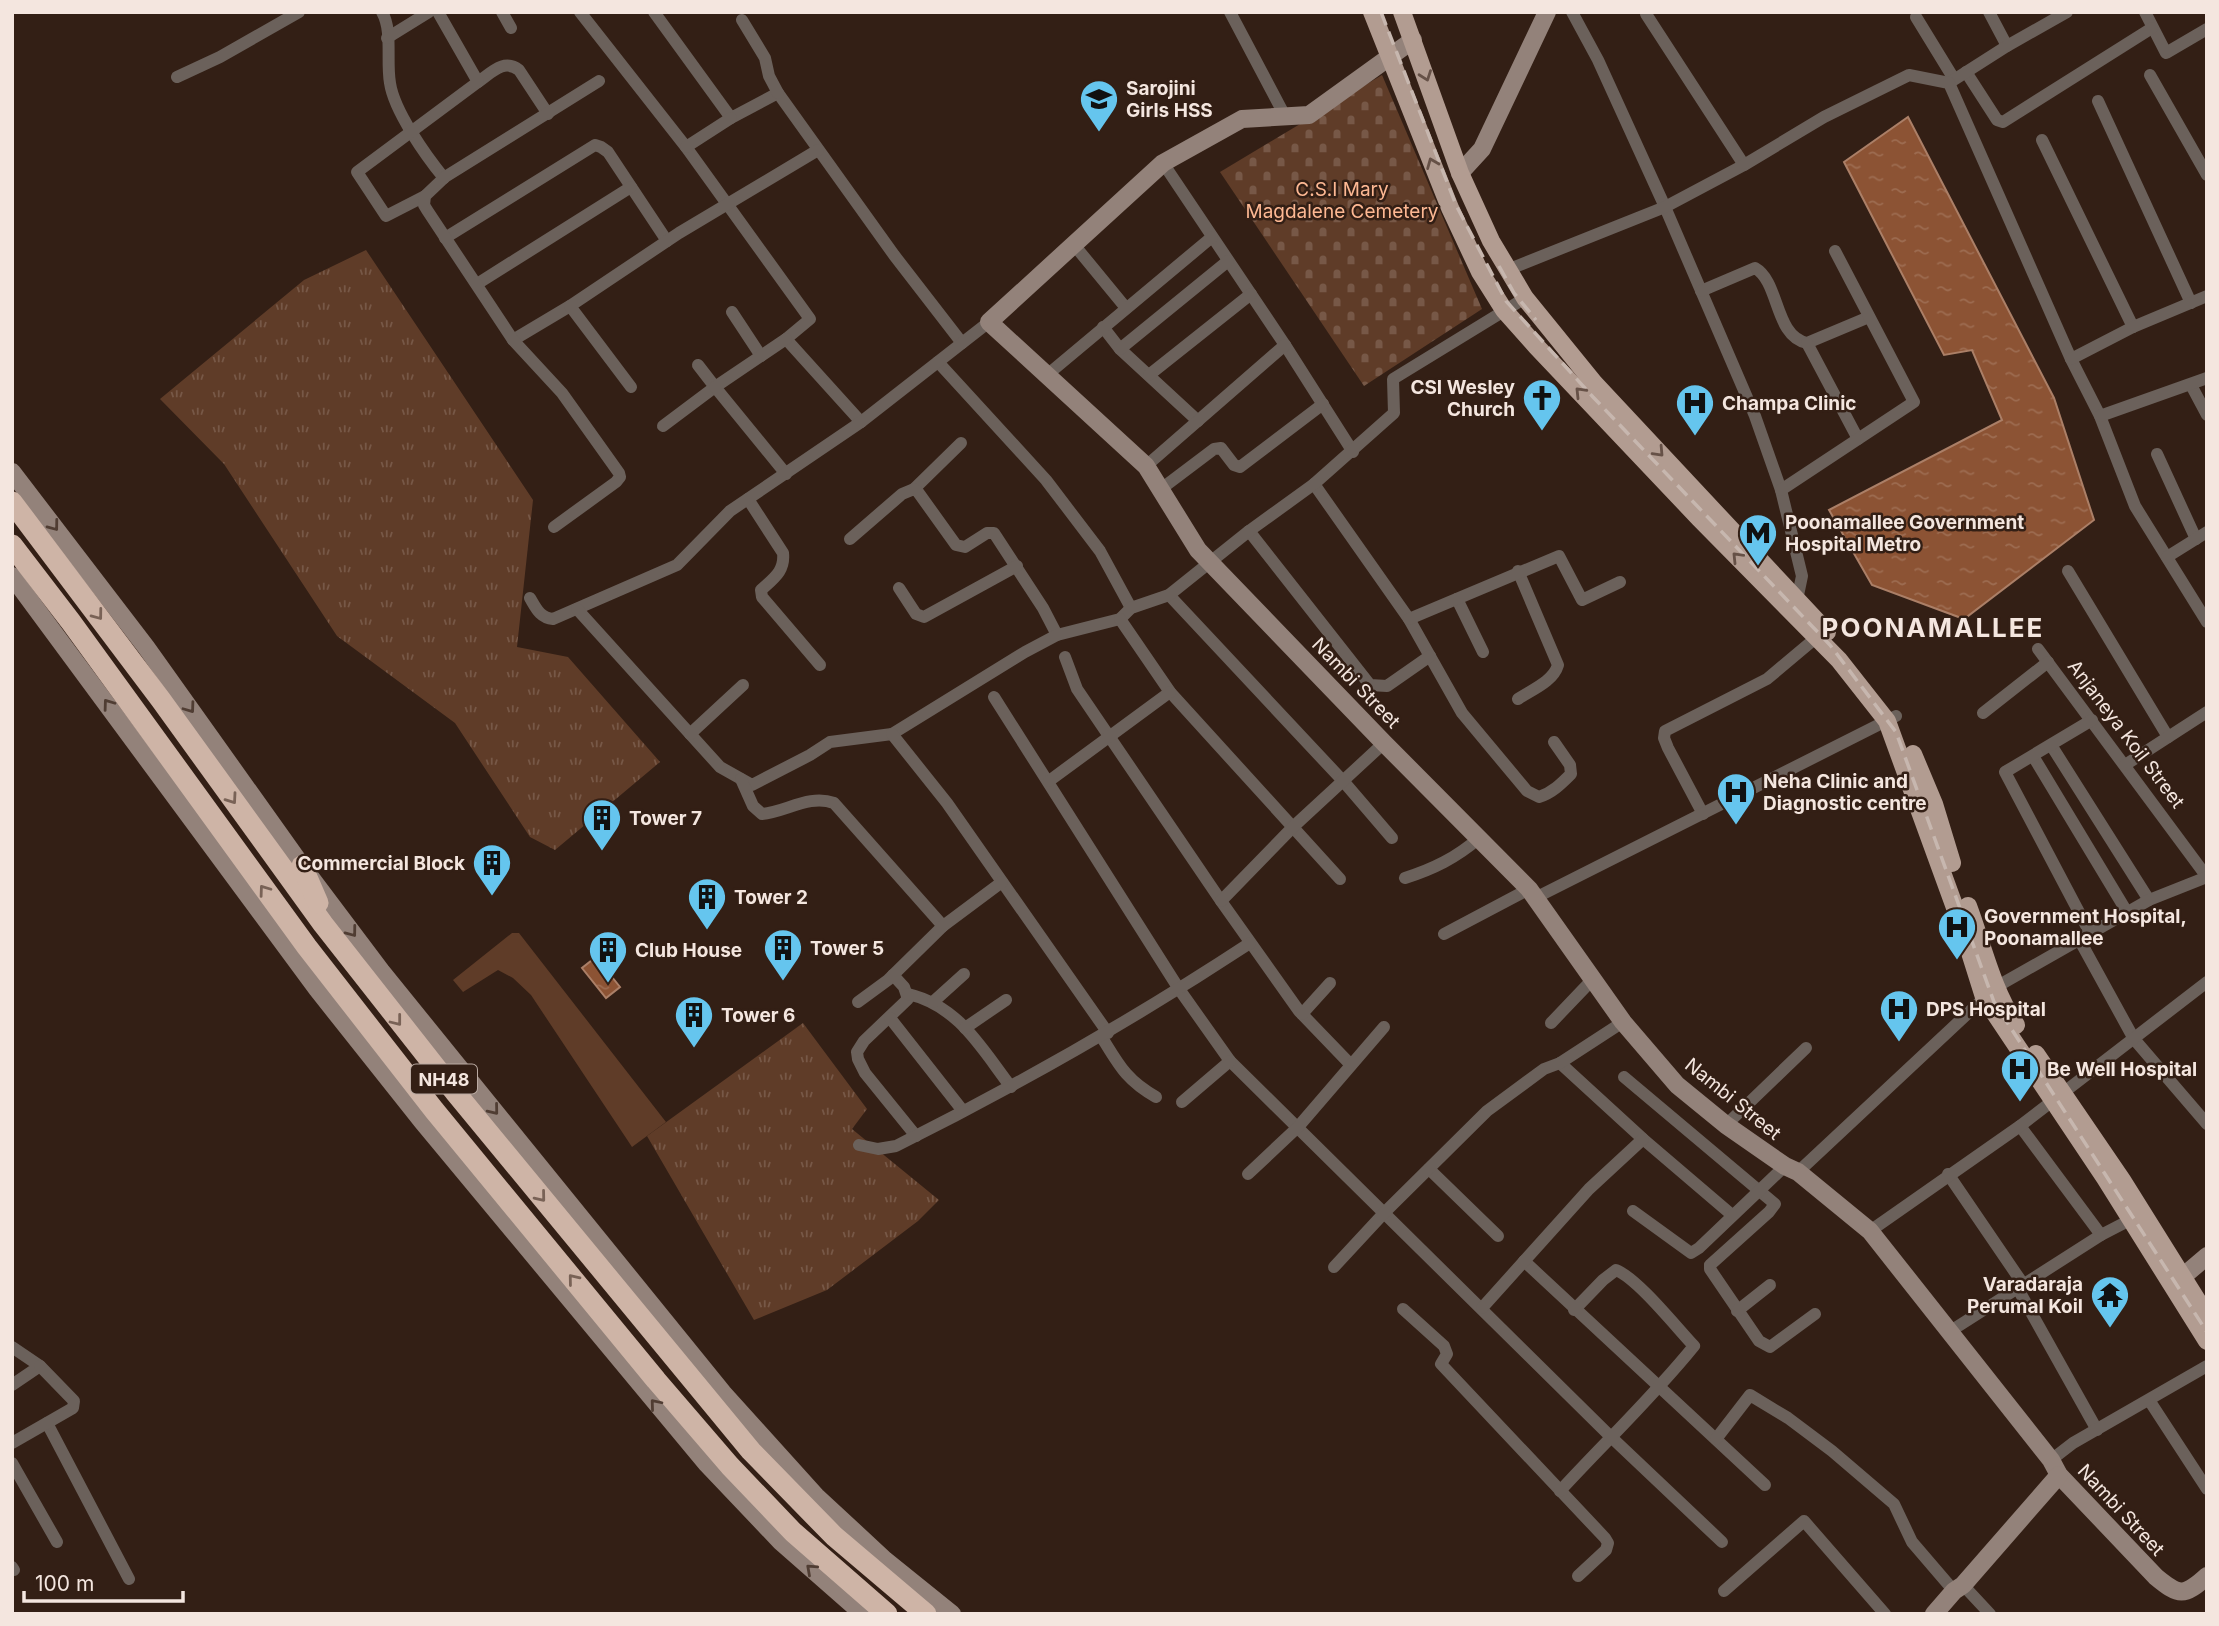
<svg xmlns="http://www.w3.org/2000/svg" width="2219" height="1626" viewBox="0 0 2219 1626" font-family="Inter,sans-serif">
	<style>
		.grass { fill: url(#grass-tufts) }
		.cemetery { fill: url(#cemetery-stones) }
		.park { fill: #5f3c28 }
		.water { fill: url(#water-ripples); stroke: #ab7f67; stroke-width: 2 }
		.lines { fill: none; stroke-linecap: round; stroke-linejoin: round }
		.street { stroke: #6b615b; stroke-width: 12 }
		.secondary { stroke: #93827a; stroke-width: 18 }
		.primary { stroke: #b29c91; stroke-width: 18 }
		.highway { stroke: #ceb4a6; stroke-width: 21 }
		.rail { stroke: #c7b7af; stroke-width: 3.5; stroke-dasharray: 14 7; stroke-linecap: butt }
		.oneway { stroke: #665147 }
		.oneway2 { stroke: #503d33 }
		.oneway3 { stroke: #796256 }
		.labels { text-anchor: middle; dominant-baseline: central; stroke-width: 5; stroke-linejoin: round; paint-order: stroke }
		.shield { fill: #331f15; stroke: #baaaa2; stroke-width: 2 }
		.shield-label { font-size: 18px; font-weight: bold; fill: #f4e6df }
		.poi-label { font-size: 19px; font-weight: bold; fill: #f4e6df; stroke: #331f15; text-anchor: start }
		.park-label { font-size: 19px; fill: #fdb893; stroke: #331f15 }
		.street-label { font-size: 19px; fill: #f4e6df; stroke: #331f15 }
		.district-label { font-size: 26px; font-weight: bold; letter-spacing: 2px; fill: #f4e6df; stroke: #331f15 }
	</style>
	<defs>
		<pattern id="grass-tufts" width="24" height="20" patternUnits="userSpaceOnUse" patternTransform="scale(1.75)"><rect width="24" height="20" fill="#5f3c28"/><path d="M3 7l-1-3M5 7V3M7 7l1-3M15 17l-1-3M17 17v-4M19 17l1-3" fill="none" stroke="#775847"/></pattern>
		<pattern id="cemetery-stones" width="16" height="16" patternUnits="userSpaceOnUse" patternTransform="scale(1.75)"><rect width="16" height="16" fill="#5f3c28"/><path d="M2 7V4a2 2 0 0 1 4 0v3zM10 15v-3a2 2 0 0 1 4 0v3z" fill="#775847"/></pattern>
		<pattern id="water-ripples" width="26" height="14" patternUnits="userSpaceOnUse" patternTransform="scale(1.75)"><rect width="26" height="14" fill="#8c5334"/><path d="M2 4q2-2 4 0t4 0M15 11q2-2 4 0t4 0" fill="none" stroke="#9d6c51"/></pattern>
	</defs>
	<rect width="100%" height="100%" fill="#331f15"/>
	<g class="grass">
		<path d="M366,250L533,500L517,647L568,657L660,762L555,850L530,837L455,723L337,636L224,464L160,399L304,280Z"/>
		<path d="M803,1023L867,1109L852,1129L939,1200L918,1221L827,1290L754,1320L647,1136Z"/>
	</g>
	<path class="cemetery" d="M1382,75L1482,309L1364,386L1220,172Z"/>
	<path class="park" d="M512,933H519L666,1122L632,1147L531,995L513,978L498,970L463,992L453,980Z"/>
	<g class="water">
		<path d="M1908,117L2054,398L2094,520L1964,619L1872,585L1829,510L2002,420L1972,350L1944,355L1844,162Z"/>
		<path d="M596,957L620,987L606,998L582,968Z"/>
	</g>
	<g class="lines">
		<g class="street">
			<path d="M382,12C393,31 386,61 390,83C394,111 426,156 444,178"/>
			<path d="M502,12L511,28"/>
			<path d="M580,12L686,147L810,319L786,339L861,422"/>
			<path d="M654,12L731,118L778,93L894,255L962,343"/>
			<path d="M1230,12L1285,116"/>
			<path d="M1572,12L1598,60L1665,207L1755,416L1781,490L1802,576L1797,600L1794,604"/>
			<path d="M1989,12L2007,46"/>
			<path d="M2145,12L2166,53L2207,29"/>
			<path d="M1646,14L1744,165"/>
			<path d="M1916,17L1954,79"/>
			<path d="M742,20L765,58L769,76L778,93"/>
			<path d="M387,38L429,12"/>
			<path d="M1966,72L1997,120L2003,122L2152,28"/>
			<path d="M2150,75L2207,175"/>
			<path d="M177,77L220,57L299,12"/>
			<path d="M478,82C491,73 504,58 519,70L548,114"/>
			<path d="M1949,83L2007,46L2067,12"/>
			<path d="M2098,101L2191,303"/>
			<path d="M2042,140L2133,327"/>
			<path d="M686,147L731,118"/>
			<path d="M1163,163L1285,345L1353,452"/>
			<path d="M425,196L386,216L357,172L478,82L438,12"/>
			<path d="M445,238L595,145L601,147L608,152L667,241"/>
			<path d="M1075,246L1126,308"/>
			<path d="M1507,270L1665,207L1744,165L1824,117L1909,75L1949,83L2071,359L2100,416L2135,506L2207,622"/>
			<path d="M477,284L631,187"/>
			<path d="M1701,291L1755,268C1780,282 1774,336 1807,343L1869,317"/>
			<path d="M732,312L761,356"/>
			<path d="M1103,327L1120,349L1198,421"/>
			<path d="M513,340L570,306"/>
			<path d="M1807,343L1858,439"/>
			<path d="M1120,349L1228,261"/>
			<path d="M2071,359L2133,327L2207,296"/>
			<path d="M938,362L1046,480L1100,551L1131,608"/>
			<path d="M1047,375L1212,237"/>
			<path d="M1149,375L1251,294"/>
			<path d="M2191,385L2207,415"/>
			<path d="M631,387L570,306L679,233L818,150"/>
			<path d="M2100,416L2207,378"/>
			<path d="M663,426L715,387L698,365"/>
			<path d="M2157,454L2196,539"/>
			<path d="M1146,466L1285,345"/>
			<path d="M786,474L715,387L786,339"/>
			<path d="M1314,484L1409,619L1462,713L1527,791L1539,797C1552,793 1561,784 1571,774L1570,765L1554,742"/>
			<path d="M914,489L961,443"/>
			<path d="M1161,489L1214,449L1221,448L1234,465L1240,467L1323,404"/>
			<path d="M1781,490L1914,402L1835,251"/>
			<path d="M748,499L783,553C785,571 774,578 761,590L762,597L820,665"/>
			<path d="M554,527L616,482L620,477L619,473L562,393L513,340L427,210L424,205L425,196L445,177L599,81"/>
			<path d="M1249,531L1370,685L1387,686L1430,656"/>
			<path d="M850,539L902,494L914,489L918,492L956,545L965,547L987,533H994L1043,608L1057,635"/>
			<path d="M2167,557L2207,532"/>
			<path d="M1518,571L1558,665C1553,682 1531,690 1518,699"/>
			<path d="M2068,571L2168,737"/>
			<path d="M899,588L916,614L924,617L1017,566"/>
			<path d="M1169,595L1344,782L1392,838"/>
			<path d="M530,598C536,608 540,618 553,619L677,565L730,511L861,422L989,322"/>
			<path d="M1457,599L1483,652"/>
			<path d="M577,609L720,767L752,785L810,755L830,742L892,734L1025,652L1057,635L1120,619L1131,608L1169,595L1249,531L1314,484L1394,413L1393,379L1525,298"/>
			<path d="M1120,619L1170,692L1340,879"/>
			<path d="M1409,619L1559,556L1582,600L1620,582"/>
			<path d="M2038,649L2207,877"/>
			<path d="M1065,657L1077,689L1221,901L1299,1011L1351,1065"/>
			<path d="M994,697L1179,989L1230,1061L1610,1436L1722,1542"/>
			<path d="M1983,713L2048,662"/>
			<path d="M690,734L743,685"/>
			<path d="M892,734L947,803L1108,1033"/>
			<path d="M2051,745L2149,900"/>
			<path d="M2033,756L2127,912"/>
			<path d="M2125,765L2207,712"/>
			<path d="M741,779L753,806L762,814C786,812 809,794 834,803L943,926"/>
			<path d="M1049,781L1170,692"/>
			<path d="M1703,814L1668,748L1664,738L1665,731L1767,679L1817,637"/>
			<path d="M1405,878C1433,869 1456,858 1479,838"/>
			<path d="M1535,898L1896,716"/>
			<path d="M1221,901L1293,827L1384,743"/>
			<path d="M2090,933L2005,772L2092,720"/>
			<path d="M1444,934L1529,889"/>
			<path d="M2079,939L2134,1039L2207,1124"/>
			<path d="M893,975L904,987L908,999L864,1041L857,1052L858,1059L865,1073L916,1136"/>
			<path d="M908,994C959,1006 981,1048 1011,1087"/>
			<path d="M858,1002L888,980L943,926L1002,882"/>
			<path d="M933,1002L964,974"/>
			<path d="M1302,1014L1330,983"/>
			<path d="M890,1018L963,1111"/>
			<path d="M1551,1023L1593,979"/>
			<path d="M965,1028L1006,1000"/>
			<path d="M1101,1036C1119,1065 1126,1080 1156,1097"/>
			<path d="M1560,1063L1643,1139L1732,1215"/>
			<path d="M1624,1077L1775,1204L1769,1212L1710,1265V1269L1759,1341L1770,1347L1815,1314"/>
			<path d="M1182,1102L1230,1061"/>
			<path d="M1726,1125L1806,1048"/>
			<path d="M2020,1126L2101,1235"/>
			<path d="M859,1145L878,1149L896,1146C1018,1085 1136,1018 1250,943"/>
			<path d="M1429,1169L1498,1236"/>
			<path d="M1798,1172L1996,987L2149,900L2207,877"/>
			<path d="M1248,1174L1298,1127L1384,1027"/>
			<path d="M1948,1174L2023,1284"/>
			<path d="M1633,1211L1691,1253L1699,1248L1785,1166"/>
			<path d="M1870,1231L2020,1126L2207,982"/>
			<path d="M1524,1261L1765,1485"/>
			<path d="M1334,1267L1385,1212L1487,1111L1544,1069L1560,1063L1623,1022"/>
			<path d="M2018,1289L2097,1430"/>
			<path d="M1482,1308L1589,1189L1643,1139"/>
			<path d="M1403,1309L1444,1346L1447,1354L1441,1364L1605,1538L1608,1543L1606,1550L1578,1576"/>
			<path d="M1737,1311L1770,1285"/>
			<path d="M1949,1332L2101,1235L2130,1220"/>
			<path d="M12,1347L40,1366L12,1385"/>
			<path d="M2149,1400L2207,1489"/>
			<path d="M47,1423L129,1579"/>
			<path d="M1716,1439L1750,1395L1788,1418L1832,1451L1894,1504L1912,1542L1954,1591"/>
			<path d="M12,1443L73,1408L74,1401L40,1366"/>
			<path d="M2051,1460L2073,1443L2207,1366"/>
			<path d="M12,1463L57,1542"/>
			<path d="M1560,1491C1604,1443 1652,1398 1694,1346C1676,1327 1638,1279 1616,1270L1603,1280L1574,1310"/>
			<path d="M12,1567L14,1570"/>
			<path d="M1963,1585L1990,1614"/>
			<path d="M1724,1591L1804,1521L1885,1614"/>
		</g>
		<g class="secondary">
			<path d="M1413,40L1309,115L1242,119L1163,163L989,322L1146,466L1198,550L1384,743L1529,889L1623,1022L1677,1085L1726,1125L1785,1166L1798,1172L1870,1231L2051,1460L2059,1475L2156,1577C2179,1596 2184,1597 2207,1576"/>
			<path d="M1460,173L1482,149L1547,12"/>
			<path d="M12,472L146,647L302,866L381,971L723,1393L816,1496L885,1560L952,1614"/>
			<path d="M12,576L317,989L421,1120L706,1463L781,1542L863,1614"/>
			<path d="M2173,1285L2207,1256"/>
			<path d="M1934,1614L1954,1591L1963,1585L2059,1475"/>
		</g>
		<g class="primary">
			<path d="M1372,12L1450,208L1480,272L1504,310L1536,346L1699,518L1839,660L1887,721L1962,927L1984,997L2105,1178L2207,1341"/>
			<path d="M1402,12L1460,173L1491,241L1525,298L1594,383L1827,632"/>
			<path d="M1913,754L1934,804L1952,863"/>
			<path d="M1968,906C1983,946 1992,989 2016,1025"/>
			<path d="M2036,1054L2122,1180L2207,1316"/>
		</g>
		<g class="highway">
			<path d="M12,502L161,700L323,924L455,1092L751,1451L834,1536L926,1614"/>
			<path d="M12,545L71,622L307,947L434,1110L656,1380L730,1466L793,1532L887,1614"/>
			<path d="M302,866L318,903"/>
		</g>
		<g class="rail">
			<path d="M1381,12L1456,205L1506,301L1593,397L1830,645L1896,732L1994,1002L2207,1332"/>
			<path d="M1499,266L1514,293L1536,320"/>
		</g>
	</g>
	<defs><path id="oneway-chevron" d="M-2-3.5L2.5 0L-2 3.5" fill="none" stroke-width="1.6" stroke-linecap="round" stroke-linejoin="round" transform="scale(1.75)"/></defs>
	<g class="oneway">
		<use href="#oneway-chevron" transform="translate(1426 76) rotate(70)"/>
		<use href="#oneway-chevron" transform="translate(1432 163) rotate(-112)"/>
		<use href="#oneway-chevron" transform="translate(1580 392) rotate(-134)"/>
		<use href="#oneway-chevron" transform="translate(1659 452) rotate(47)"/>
		<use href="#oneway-chevron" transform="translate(1737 557) rotate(-134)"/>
	</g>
	<g class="oneway2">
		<use href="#oneway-chevron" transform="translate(54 526) rotate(53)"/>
		<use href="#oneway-chevron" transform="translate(108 704) rotate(-126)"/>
		<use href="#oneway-chevron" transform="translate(190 708) rotate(54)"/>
		<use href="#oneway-chevron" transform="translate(352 932) rotate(53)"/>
		<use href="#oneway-chevron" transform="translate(494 1110) rotate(51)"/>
		<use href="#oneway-chevron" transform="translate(655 1404) rotate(-130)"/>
		<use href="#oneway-chevron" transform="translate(811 1569) rotate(-138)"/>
	</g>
	<g class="oneway3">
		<use href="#oneway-chevron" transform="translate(98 615) rotate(53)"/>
		<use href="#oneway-chevron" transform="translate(232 799) rotate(55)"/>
		<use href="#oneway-chevron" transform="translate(264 890) rotate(-126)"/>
		<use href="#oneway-chevron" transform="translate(397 1021) rotate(52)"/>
		<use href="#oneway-chevron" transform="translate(541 1197) rotate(51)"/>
		<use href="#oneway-chevron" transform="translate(573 1279) rotate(-129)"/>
	</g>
	<defs>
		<g id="school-pin" transform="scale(2.0125)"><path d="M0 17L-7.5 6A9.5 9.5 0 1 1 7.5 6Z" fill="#65c5ee" stroke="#331f15"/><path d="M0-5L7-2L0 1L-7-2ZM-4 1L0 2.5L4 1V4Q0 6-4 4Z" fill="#111"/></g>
		<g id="church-pin" transform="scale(2.0125)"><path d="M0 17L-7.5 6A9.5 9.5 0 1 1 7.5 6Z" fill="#65c5ee" stroke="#331f15"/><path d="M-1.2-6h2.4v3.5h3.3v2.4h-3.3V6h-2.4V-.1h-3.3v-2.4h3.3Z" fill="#111"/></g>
		<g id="hospital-pin" transform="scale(2.0125)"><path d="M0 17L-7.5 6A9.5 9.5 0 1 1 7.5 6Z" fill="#65c5ee" stroke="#331f15"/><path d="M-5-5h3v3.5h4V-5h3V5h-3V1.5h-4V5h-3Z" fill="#111"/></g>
		<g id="metro-pin" transform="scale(2.0125)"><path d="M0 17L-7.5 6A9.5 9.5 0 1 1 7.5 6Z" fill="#65c5ee" stroke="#331f15"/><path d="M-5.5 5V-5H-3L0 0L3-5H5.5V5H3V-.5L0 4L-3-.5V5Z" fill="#111"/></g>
		<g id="building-pin" transform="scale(2.0125)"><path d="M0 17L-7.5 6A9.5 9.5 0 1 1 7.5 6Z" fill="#65c5ee" stroke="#331f15"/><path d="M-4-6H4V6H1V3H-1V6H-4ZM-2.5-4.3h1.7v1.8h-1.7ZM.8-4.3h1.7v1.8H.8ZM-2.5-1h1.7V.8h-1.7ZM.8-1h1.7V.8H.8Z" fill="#111"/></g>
		<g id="temple-pin" transform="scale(2.0125)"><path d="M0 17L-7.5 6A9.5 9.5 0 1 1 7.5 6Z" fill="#65c5ee" stroke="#331f15"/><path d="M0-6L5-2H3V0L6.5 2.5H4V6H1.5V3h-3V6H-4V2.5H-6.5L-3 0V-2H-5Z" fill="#111"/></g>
	</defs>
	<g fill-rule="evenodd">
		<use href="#school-pin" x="1099" y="99"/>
		<use href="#church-pin" x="1542" y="398"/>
		<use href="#hospital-pin" x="1695" y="403"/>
		<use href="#metro-pin" x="1758" y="533"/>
		<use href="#hospital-pin" x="1736" y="792"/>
		<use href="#building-pin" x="602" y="818"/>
		<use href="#building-pin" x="492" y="863"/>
		<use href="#building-pin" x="707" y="897"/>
		<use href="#hospital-pin" x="1957" y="927"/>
		<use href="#building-pin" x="783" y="948"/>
		<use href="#building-pin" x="608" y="950"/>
		<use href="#hospital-pin" x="1899" y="1009"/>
		<use href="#building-pin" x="694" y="1015"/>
		<use href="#hospital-pin" x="2020" y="1069"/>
		<use href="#temple-pin" x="2110" y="1295"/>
	</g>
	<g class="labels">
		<rect class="shield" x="411" y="1064.5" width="66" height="29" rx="5"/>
		<g class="shield-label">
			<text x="444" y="1079">NH48</text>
		</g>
		<g class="poi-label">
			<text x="1126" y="88">Sarojini<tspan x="1126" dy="22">Girls HSS</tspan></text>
			<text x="1515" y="387" text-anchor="end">CSI Wesley<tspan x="1515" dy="22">Church</tspan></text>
			<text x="1722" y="403">Champa Clinic</text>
			<text x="1785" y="522">Poonamallee Government<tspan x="1785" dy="22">Hospital Metro</tspan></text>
			<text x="1763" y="781">Neha Clinic and<tspan x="1763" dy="22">Diagnostic centre</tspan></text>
			<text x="629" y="818">Tower 7</text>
			<text x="465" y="863" text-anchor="end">Commercial Block</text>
			<text x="734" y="897">Tower 2</text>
			<text x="1984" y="916">Government Hospital,<tspan x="1984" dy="22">Poonamallee</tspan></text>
			<text x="810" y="948">Tower 5</text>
			<text x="635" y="950">Club House</text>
			<text x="1926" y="1009">DPS Hospital</text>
			<text x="721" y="1015">Tower 6</text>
			<text x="2047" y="1069">Be Well Hospital</text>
			<text x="2083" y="1284" text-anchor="end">Varadaraja<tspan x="2083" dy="22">Perumal Koil</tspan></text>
		</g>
		<g class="park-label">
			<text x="1342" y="189">C.S.I Mary<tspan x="1342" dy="22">Magdalene Cemetery</tspan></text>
		</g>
		<g class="street-label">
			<text transform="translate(1356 683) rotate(46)">Nambi Street</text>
			<text transform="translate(2126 734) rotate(53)">Anjaneya Koil Street</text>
			<text transform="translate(1733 1099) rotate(39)">Nambi Street</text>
			<text transform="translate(2121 1510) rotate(47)">Nambi Street</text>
		</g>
		<g class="district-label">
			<text x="1933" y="627">POONAMALLEE</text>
		</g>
	</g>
	<rect width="2219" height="1626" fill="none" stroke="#f4e6df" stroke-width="28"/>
	<path d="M24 1591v10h159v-10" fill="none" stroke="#f4e6df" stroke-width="3.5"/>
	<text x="35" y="1591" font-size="21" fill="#f4e6df" stroke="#331f15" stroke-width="5" paint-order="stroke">100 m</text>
</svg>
